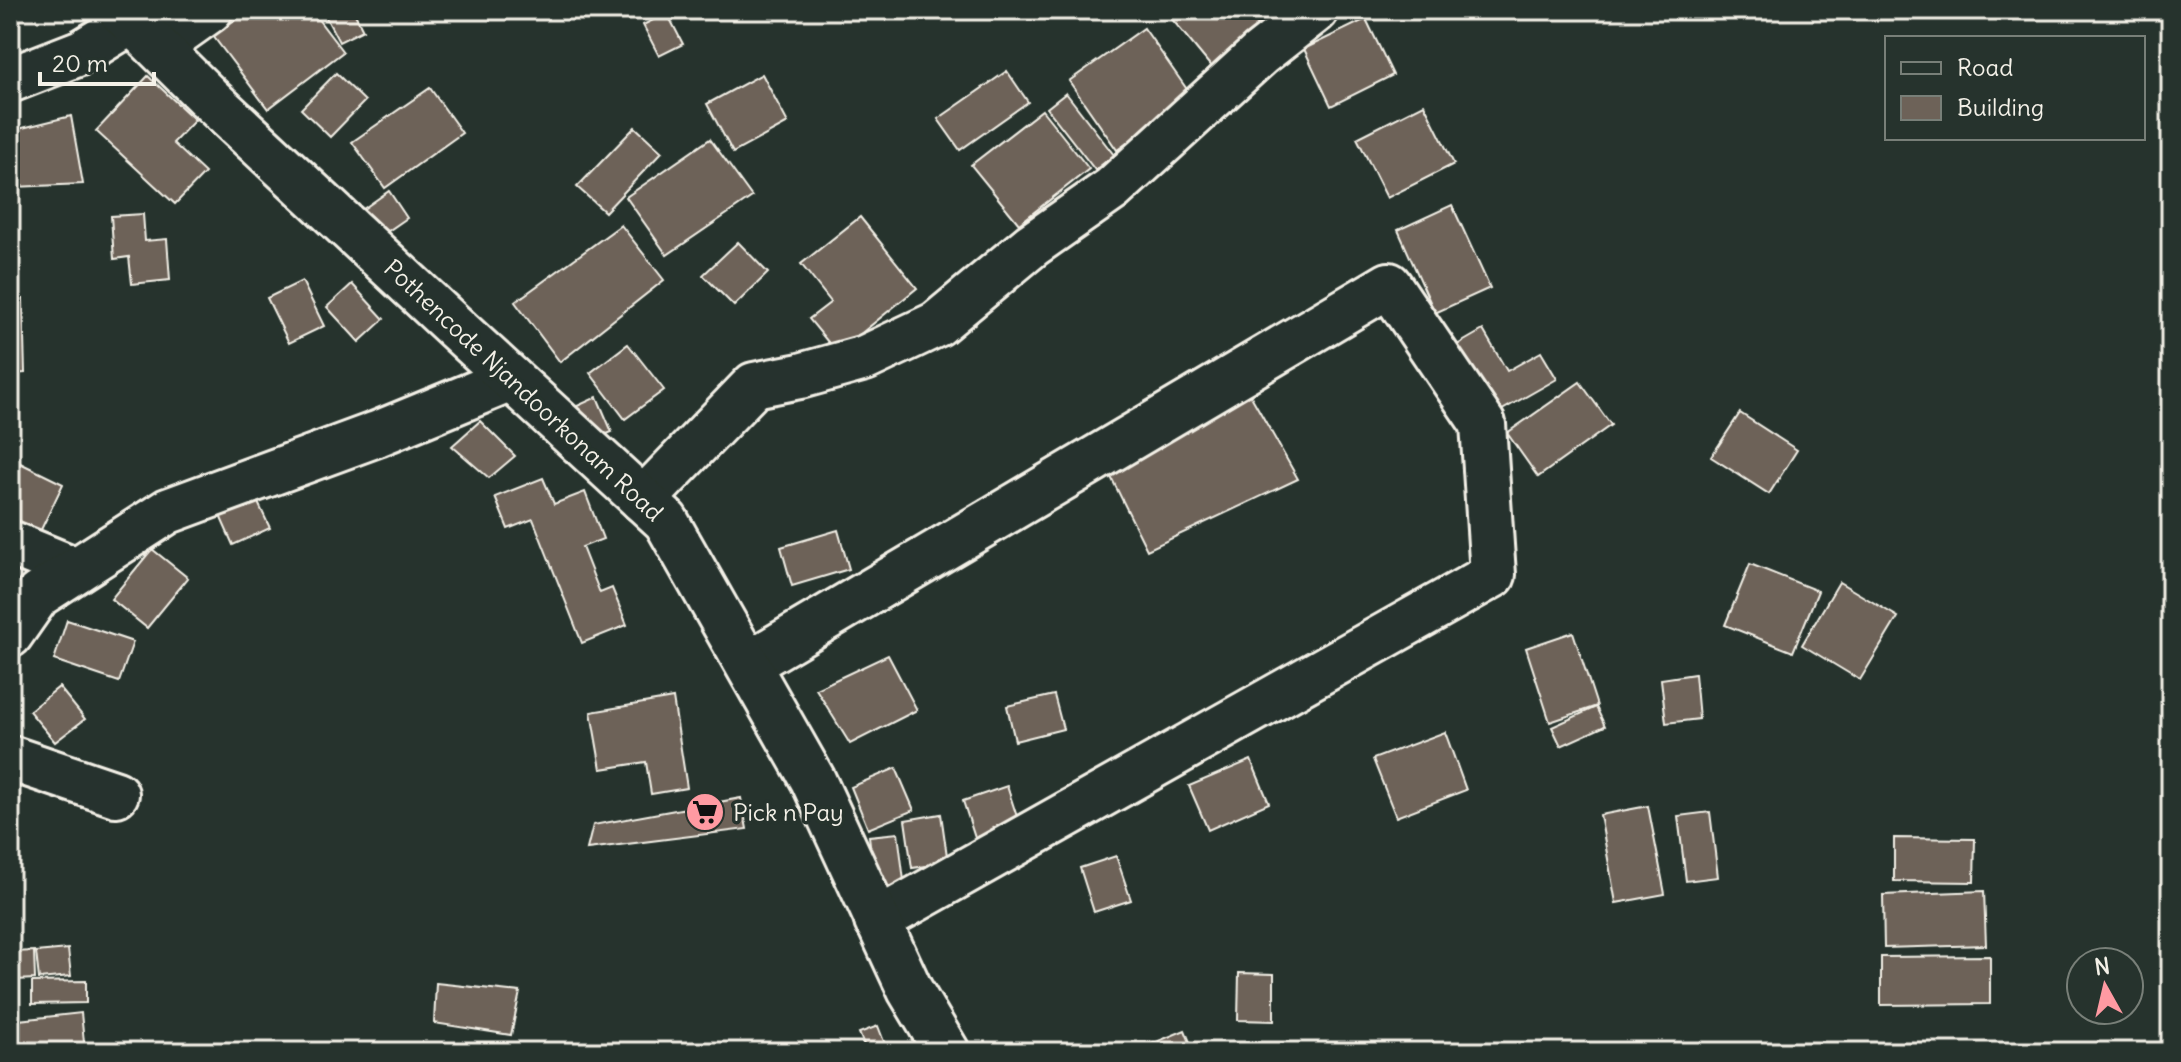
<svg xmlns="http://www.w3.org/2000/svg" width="2181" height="1062" viewBox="0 0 2181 1062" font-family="Delius,sans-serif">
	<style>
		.building { fill: #6d6258; stroke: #f4f1e8; stroke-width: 2 }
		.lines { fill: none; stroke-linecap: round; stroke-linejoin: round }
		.minor-casing { stroke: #f4f1e8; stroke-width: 50 }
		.major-casing { stroke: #f4f1e8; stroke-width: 50 }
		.minor { stroke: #26332d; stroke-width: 44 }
		.major { stroke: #26332d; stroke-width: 44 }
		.labels { text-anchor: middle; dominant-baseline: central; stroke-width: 7; stroke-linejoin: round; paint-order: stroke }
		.street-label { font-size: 24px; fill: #f4f1e8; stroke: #26332d }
		.poi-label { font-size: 24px; fill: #f4f1e8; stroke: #26332d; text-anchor: start }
	</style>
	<rect width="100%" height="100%" fill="#26332d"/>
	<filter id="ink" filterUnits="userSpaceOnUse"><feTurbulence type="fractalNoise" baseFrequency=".0125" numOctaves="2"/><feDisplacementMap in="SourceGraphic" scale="16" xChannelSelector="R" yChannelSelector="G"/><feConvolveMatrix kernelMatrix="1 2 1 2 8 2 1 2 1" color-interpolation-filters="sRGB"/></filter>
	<g filter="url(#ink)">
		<g class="building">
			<path d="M248,10H311L343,52L268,109L213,36Z"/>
			<path d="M322,10H353L363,30L339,42Z"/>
			<path d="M1180,10H1246L1261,29L1213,69L1171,18Z"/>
			<path d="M667,13L683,44L659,56L643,25Z"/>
			<path d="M1366,19L1393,75L1331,106L1304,49Z"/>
			<path d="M1144,28L1193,98L1117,150L1069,81Z"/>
			<path d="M1007,71L1028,102L960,150L938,119Z"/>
			<path d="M336,73L365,101L330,137L301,109Z"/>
			<path d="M762,74L788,123L733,153L707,104Z"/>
			<path d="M148,76L195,120L173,143L205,173L175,204L96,131Z"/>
			<path d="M430,88L462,133L385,188L352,142Z"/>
			<path d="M1066,93L1114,155L1095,170L1047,108Z"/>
			<path d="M1424,104L1454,164L1387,198L1357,138Z"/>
			<path d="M1042,110L1089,169L1019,224L971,165Z"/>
			<path d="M71,116L83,184L14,187L10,167V131Z"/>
			<path d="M635,127L662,152L605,212L577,187Z"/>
			<path d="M710,139L752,197L667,255L626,197Z"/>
			<path d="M389,191L407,218L378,238L359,212Z"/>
			<path d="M1452,205L1490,288L1435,313L1398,230Z"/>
			<path d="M143,214L145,241L167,239L170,280L132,284L129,257L114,259L111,216Z"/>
			<path d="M860,217L917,288L837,353L809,319L831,302L801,264Z"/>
			<path d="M621,225L664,280L560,362L515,302Z"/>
			<path d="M738,242L768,273L734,306L703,275Z"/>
			<path d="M302,281L324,326L289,343L267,298Z"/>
			<path d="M352,284L384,319L359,342L327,307Z"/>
			<path d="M10,299H23L25,373L10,374Z"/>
			<path d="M1483,330L1507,371L1541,352L1557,379L1497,413L1457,345Z"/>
			<path d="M628,344L664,390L625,419L590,373Z"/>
			<path d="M1580,382L1611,425L1538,477L1507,433Z"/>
			<path d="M1247,389L1298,479L1147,550L1108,471Z"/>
			<path d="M597,397L612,432L589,441L575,407Z"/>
			<path d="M1740,413L1797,450L1769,494L1711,457Z"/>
			<path d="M480,421L515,456L489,478L452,446Z"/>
			<path d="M14,460L63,484L38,536L10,523V468Z"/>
			<path d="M543,478L554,504L585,492L603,539L582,547L600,593L612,588L627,625L582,643L533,519L508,529L495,497Z"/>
			<path d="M253,492L270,528L233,545L217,509Z"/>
			<path d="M838,530L849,569L792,586L781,547Z"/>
			<path d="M152,549L188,578L147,628L111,599Z"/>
			<path d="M1750,564L1818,591L1793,652L1725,625Z"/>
			<path d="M1839,582L1898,617L1860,680L1802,645Z"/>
			<path d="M67,620L133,642L119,682L54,660Z"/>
			<path d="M1573,632L1597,706L1550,722L1526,648Z"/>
			<path d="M888,655L917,710L850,744L816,689Z"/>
			<path d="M1695,674L1699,719L1666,723L1661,679Z"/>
			<path d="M59,687L85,719L55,742L29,711Z"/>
			<path d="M1054,695L1063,729L1015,741L1007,706Z"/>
			<path d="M673,698L687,788L651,794L646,762L601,769L591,712Z"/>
			<path d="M1596,707L1605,726L1561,746L1552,727Z"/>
			<path d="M1445,732L1466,790L1396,817L1373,759Z"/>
			<path d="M1251,760L1269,803L1208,830L1189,786Z"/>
			<path d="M896,768L914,810L868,829L851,787Z"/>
			<path d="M1007,786L1019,823L975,838L963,801Z"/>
			<path d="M741,798L747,829L587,849L593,825Z"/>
			<path d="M1648,806L1665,894L1616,903L1600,815Z"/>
			<path d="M1710,812L1718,877L1686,881L1678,816Z"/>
			<path d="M941,814L948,863L912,868L905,820Z"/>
			<path d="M898,833L906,897L877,901L869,836Z"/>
			<path d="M1894,838L1975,839L1974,882L1894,881Z"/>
			<path d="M1116,856L1131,900L1094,912L1080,868Z"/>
			<path d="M1984,891L1986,945L1884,948L1883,895Z"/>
			<path d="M68,949L71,976L39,979L36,952Z"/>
			<path d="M34,951L35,979L15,980L13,952Z"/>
			<path d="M1990,956V1004L1881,1005V957Z"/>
			<path d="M1239,973L1274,974V1021L1238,1020Z"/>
			<path d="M86,981V1003L32,1004V982Z"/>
			<path d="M436,983L520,992L511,1035L434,1023Z"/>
			<path d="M81,1013L85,1052H13L10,1021Z"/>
			<path d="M878,1026L888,1052H867L859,1033Z"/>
			<path d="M1185,1030L1194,1052H1132Z"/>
		</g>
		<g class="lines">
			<g class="minor-casing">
				<g id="minor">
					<path d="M158,47L210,10"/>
					<path d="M10,80L82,52L131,22"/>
					<path d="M643,500L754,385L800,376L865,358L937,324L1032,245L1112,189L1260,54L1316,10"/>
					<path d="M10,543L76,570"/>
					<path d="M10,635L38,595L168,511L377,434L511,379"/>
					<path d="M748,664L1389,285L1483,424L1493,575L877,921"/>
					<path d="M10,758L116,794"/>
				</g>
			</g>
			<g class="major-casing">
				<path id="major" d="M120,10L208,97L457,329L666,521L813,780L910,990L947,1052"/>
			</g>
			<use href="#minor" class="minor"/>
			<use href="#major" class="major"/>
		</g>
	</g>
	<defs>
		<g id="supermarket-disc" transform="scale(2)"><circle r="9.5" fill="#ff9aa2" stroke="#26332d"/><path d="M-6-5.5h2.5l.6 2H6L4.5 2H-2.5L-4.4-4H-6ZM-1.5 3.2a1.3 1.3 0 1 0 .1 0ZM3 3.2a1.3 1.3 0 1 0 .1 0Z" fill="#111"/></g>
	</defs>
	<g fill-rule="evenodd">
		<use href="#supermarket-disc" x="705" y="812"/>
	</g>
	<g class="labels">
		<g class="street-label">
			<text transform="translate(524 390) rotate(43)">Pothencode Njandoorkonam Road</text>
		</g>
		<g class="poi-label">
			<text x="733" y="812">Pick n Pay</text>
		</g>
	</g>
	<rect width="2181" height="1062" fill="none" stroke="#26332d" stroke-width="40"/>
	<rect x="20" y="20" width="2141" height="1022" fill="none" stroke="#f4f1e8" stroke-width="3" filter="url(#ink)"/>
	<rect x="1885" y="36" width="260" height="104" fill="#26332d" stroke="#787f78" stroke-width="2"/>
	<rect x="1901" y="62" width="40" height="12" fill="#26332d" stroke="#787f78" stroke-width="2"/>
	<text x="1957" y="76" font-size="24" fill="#f4f1e8">Road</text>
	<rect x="1901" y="96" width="40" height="24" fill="#6d6258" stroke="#787f78" stroke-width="2"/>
	<text x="1957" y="116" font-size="24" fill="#f4f1e8">Building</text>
	<g transform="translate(2105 986) rotate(352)"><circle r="38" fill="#26332d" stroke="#787f78" stroke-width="2"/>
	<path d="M0-6L14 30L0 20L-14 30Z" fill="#ff9aa2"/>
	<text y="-12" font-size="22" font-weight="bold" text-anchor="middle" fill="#f4f1e8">N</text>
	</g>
	<path d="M40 72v12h114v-12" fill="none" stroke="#f4f1e8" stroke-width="4"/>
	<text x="52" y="72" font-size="24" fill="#f4f1e8" stroke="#26332d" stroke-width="6" paint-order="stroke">20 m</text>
</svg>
